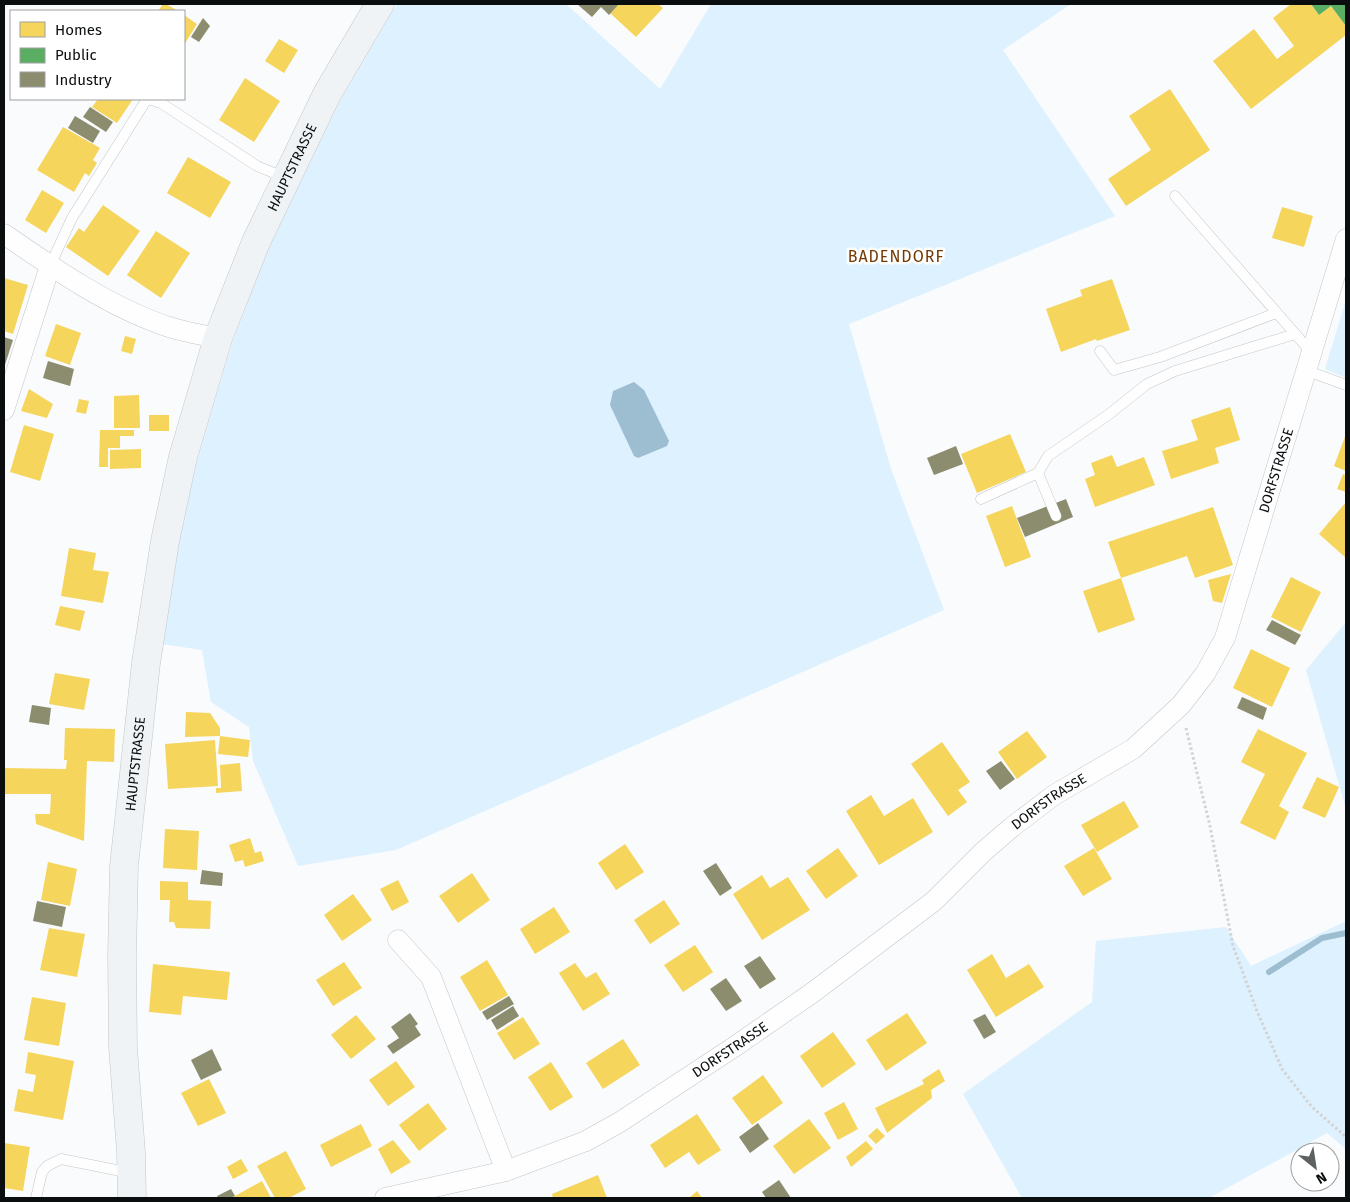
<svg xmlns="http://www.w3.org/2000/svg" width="1350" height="1202" viewBox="0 0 1350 1202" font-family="'Fira Sans',sans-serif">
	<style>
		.green { fill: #def1fe }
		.water { fill: #9dbdd1 }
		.homes { fill: #f6d55c }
		.public { fill: #5aae61 }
		.industry { fill: #8c8c6e }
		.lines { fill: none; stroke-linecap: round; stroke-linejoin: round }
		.stream { stroke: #9dbdd1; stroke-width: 6 }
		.lane-casing { stroke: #c3c6c8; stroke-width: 11 }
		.street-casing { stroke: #c3c6c8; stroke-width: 21 }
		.secondary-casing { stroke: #c3c6c8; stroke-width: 29 }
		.path { stroke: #d3d3d3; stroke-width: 3; stroke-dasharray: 2.5 2.5; stroke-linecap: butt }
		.lane { stroke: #fefeff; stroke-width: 10 }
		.street { stroke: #fefeff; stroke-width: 20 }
		.secondary { stroke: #f0f3f5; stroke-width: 28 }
		.labels { text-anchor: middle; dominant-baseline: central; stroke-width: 5; stroke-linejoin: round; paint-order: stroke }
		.street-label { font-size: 14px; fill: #0b0e0f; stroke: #fff }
		.quarter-label { font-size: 16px; letter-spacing: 1px; fill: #723902; stroke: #fff }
	</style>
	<rect width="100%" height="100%" fill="#f9fbfd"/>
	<g class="green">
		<path d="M397,4H566L660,89L711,4H1071L1003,50L1115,216L849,324L891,469L944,610L396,850L298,866L253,761L249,727L211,702L202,650L161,644L179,543L197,461L232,343L269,248L340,101Z"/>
		<path d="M1346,300V378L1325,369Z"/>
		<path d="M1346,622V809L1306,670Z"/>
		<path d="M1346,921V1149L1327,1133L1209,1198H1022L963,1094L1092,1002L1096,941L1226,927L1251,966Z"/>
	</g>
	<path class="water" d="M634,382L644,390L669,441L667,446L638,458L634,456L610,405L613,391Z"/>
	<g class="homes">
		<path d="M163,4H166L178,11H158Z"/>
		<path d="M619,4H658L663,8L636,37L610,13Z"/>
		<path d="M1291,4H1311L1319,15L1331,6L1346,26V35L1251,109L1213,61L1254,29L1277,59L1294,46L1273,18Z"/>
		<path d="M184,15L197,24L184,45Z"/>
		<path d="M279,39L298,50L284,73L265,61Z"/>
		<path d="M245,78L280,101L254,142L219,120Z"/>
		<path d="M1170,89L1210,150L1126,206L1108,179L1151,150L1129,116Z"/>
		<path d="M98,99H133L117,123L92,107Z"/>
		<path d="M63,127L100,148L93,160L97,163L89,176L85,173L74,192L37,170Z"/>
		<path d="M188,157L231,182L210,218L167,193Z"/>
		<path d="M42,190L64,203L46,233L25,220Z"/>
		<path d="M103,205L140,231L108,276L66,247L79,228L84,232Z"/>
		<path d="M1282,207L1313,216L1304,247L1272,238Z"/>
		<path d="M156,231L190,253L161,298L127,275Z"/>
		<path d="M4,278L28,285L13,334L4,331Z"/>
		<path d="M1112,279L1130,330L1097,341L1096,339L1061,352L1046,309L1082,296L1080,290Z"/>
		<path d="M56,324L81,333L70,365L45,356Z"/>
		<path d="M125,336L136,339L132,354L121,351Z"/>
		<path d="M29,389L53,404L47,418L21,411Z"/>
		<path d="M139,395L140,428H114V396Z"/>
		<path d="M79,399L89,401L86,414L76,412Z"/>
		<path d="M1230,407L1240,440L1215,448L1219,463L1171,479L1162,451L1198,440L1191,420Z"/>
		<rect x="149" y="415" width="20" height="16"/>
		<path d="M24,425L54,434L40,481L10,472Z"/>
		<path d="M100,430H134V436H120V448H108V467H99Z"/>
		<path d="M1010,434L1026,472L977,493L961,454Z"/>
		<path d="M1346,434V471L1334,466Z"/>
		<path d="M141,449V468L110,469V450Z"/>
		<path d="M1112,455L1117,467L1144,457L1155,485L1095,507L1085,479L1095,475L1091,463Z"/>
		<path d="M1343,474L1346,475V492L1337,489Z"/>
		<path d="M1346,502V558L1319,534Z"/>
		<path d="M1012,506L1031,557L1005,567L986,516Z"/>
		<path d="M1213,507L1233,565L1195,578L1187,556L1121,578L1135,620L1098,633L1083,591L1121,578L1108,542Z"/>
		<path d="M69,548L96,553L93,570L109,572L103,603L61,596Z"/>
		<path d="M1231,574L1222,603L1213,601L1208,580Z"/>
		<path d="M1291,577L1321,592L1301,632L1271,617Z"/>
		<path d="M60,606L85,611L80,631L55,625Z"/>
		<path d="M1251,649L1290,668L1272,707L1233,688Z"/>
		<path d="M55,673L90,679L84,710L49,704Z"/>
		<path d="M186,712L210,713L220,728V736L185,737Z"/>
		<path d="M65,728L115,729L114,762L87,761L84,841L36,824L35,814H50L51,794H4V768L66,769L67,760H64Z"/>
		<path d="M1258,729L1307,753L1279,806L1289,812L1275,840L1240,823L1265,774L1241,762Z"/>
		<path d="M1027,731L1047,757L1017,779L998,752Z"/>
		<path d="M220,736L250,740L248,757L218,754Z"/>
		<path d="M215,740L218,786L168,789L165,744Z"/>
		<path d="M942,742L970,782L958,790L967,802L948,816L911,764Z"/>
		<path d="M240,763L242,791L216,793V788H221L220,765Z"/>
		<path d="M1317,777L1339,787L1325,818L1302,808Z"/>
		<path d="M871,795L884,816L913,798L933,832L879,865L846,811Z"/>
		<path d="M1124,801L1139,827L1097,852L1081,825Z"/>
		<path d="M165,829L199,831L197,870L163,868Z"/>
		<path d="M250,838L255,853L261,851L264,861L245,867L243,860L235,862L229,845Z"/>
		<path d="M625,844L644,872L616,890L598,863Z"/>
		<path d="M838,848L858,876L826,899L806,871Z"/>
		<path d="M1094,848L1112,879L1083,896L1064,866Z"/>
		<path d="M48,862L77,869L70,906L41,900Z"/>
		<path d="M472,873L490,900L458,923L439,896Z"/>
		<path d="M762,875L770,888L788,877L810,910L762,940L733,894Z"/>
		<path d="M398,880L409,902L392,911L380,889Z"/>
		<path d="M160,881L188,882V900L211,901L210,929L176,928L174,922H169L170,900H160Z"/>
		<path d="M353,894L372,920L342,941L324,915Z"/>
		<path d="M664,900L680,924L650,944L634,920Z"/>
		<path d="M554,907L570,932L535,954L520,929Z"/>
		<path d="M49,928L85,934L77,977L40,970Z"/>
		<path d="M695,945L713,972L683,992L664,965Z"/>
		<path d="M992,954L1006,978L1029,964L1044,987L996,1017L967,970Z"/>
		<path d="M487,960L508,995L480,1011L460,977Z"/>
		<path d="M344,962L362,988L333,1006L316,980Z"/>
		<path d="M575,963L586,978L596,972L610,994L583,1011L559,973Z"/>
		<path d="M153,964L230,972L227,1000L183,996L181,1015L149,1012Z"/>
		<path d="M32,997L66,1003L59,1046L24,1040Z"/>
		<path d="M907,1013L927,1043L886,1071L866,1040Z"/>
		<path d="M356,1015L376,1039L351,1059L331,1035Z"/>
		<path d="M523,1017L540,1044L514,1060L497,1033Z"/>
		<path d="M833,1032L856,1064L822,1088L800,1056Z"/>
		<path d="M623,1039L640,1065L603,1089L586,1063Z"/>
		<path d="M28,1052L74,1061L63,1120L14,1111L18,1089L33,1092L36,1075L25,1073Z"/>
		<path d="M396,1061L415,1087L388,1106L369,1080Z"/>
		<path d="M551,1062L573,1097L550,1111L528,1077Z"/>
		<path d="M939,1069L945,1081L931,1090L932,1098L887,1133L875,1108L924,1084L922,1080Z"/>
		<path d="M763,1075L783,1103L752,1125L732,1098Z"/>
		<path d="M209,1079L226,1113L198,1126L181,1093Z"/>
		<path d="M844,1102L858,1129L838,1140L824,1113Z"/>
		<path d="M428,1103L447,1129L419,1151L399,1125Z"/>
		<path d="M697,1114L721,1150L698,1165L689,1152L665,1168L650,1145Z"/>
		<path d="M809,1119L831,1148L794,1174L773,1146Z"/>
		<path d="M361,1124L372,1146L331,1167L320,1145Z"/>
		<path d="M877,1128L885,1136L876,1144L868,1136Z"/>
		<path d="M393,1140L411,1162L391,1174L378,1149Z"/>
		<path d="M866,1141L873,1149L851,1167L846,1157Z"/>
		<path d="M4,1143L30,1147L23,1191L4,1188Z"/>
		<path d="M286,1151L306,1189L289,1198H275L257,1166Z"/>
		<path d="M241,1159L248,1171L233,1179L227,1167Z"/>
		<path d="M598,1175L607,1198H553L552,1194Z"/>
		<path d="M262,1181L271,1198H230L235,1196Z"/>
		<path d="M697,1191L702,1198H689Z"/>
	</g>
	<path class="public" d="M1311,4H1346V26L1331,6L1319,15Z"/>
	<g class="industry">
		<path d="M577,4H619L609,15L601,7L592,17Z"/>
		<path d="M203,18L210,26L199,42L191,37Z"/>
		<path d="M90,107L113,122L106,132L83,117Z"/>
		<path d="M75,116L100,131L93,143L68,128Z"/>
		<path d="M4,337L13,340L4,368Z"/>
		<path d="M48,361L74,369L70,386L43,378Z"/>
		<path d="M956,446L963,464L934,475L927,458Z"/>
		<path d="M1066,499L1073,517L1025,537L1017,518Z"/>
		<path d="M1272,620L1301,635L1295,645L1266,630Z"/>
		<path d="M1242,697L1267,708L1263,720L1237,708Z"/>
		<path d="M32,705L51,708L49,725L29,722Z"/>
		<path d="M1001,761L1015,779L1000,790L986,771Z"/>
		<path d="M716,863L732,888L720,896L703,871Z"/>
		<path d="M202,870L223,873L222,886L200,884Z"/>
		<path d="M37,901L66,907L62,927L33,921Z"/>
		<path d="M760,956L776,979L760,989L744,966Z"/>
		<path d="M726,978L742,1001L726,1011L710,989Z"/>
		<path d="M509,996L514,1004L487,1020L482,1012Z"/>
		<path d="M513,1006L519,1016L497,1030L491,1020Z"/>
		<path d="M410,1013L418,1024L415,1026L421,1035L393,1054L387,1046L399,1038L391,1027Z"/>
		<path d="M985,1014L996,1032L984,1039L973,1020Z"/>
		<path d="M212,1049L222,1070L201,1080L191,1060Z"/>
		<path d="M758,1123L769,1139L750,1153L739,1137Z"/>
		<path d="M779,1180L791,1198H766L762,1192Z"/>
		<path d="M231,1189L235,1196L230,1198H218L217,1196Z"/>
	</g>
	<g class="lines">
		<path class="stream" d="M1269,972L1322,938L1346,933"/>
		<g class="lane-casing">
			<g id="lane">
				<path d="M148,99L161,103L257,166L286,178"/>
				<path d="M1175,196L1311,352"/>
				<path d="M50,266L72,218L147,99"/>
				<path d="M1100,351L1114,370L1160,357L1276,313"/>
				<path d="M1305,370L1346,385"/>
				<path d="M1038,473L1056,516"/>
				<path d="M981,499L1038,473L1048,456L1108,415L1147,384L1175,371L1295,334"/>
				<path d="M36,1198L42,1172L47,1166L61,1159L131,1173"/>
			</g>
		</g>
		<g class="street-casing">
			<g id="street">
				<path d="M4,234C56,270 109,307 169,327C185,332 202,335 218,338"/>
				<path d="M4,410L50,266"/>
				<path d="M398,940L431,977L506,1171"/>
				<path id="s1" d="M385,1198L506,1171L586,1141L620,1122L734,1047L812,993L934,901L983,852L1012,827L1054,795L1133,749L1181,705L1205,674L1225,638L1346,239"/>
			</g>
		</g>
		<g class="secondary-casing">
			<g id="secondary">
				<path id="s2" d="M132,1198L131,1152L123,1048L122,955L124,866L146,663L165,541L183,457L218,338L256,242L327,94L380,4"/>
			</g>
		</g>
		<path class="path" d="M1186,728L1210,826L1233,946L1257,1011L1282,1069L1311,1106L1346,1137"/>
		<use href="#lane" class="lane"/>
		<use href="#street" class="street"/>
		<use href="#secondary" class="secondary"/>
	</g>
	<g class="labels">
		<g class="street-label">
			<text stroke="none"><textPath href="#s2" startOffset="1056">HAUPTSTRASSE</textPath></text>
			<text stroke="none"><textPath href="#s1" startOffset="1205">DORFSTRASSE</textPath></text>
			<text stroke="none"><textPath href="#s2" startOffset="435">HAUPTSTRASSE</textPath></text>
			<text stroke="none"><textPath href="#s1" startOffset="785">DORFSTRASSE</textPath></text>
			<text stroke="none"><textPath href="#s1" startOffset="380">DORFSTRASSE</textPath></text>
		</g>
		<g class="quarter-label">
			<text x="896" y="256">BADENDORF</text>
		</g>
	</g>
	<rect width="1350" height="1202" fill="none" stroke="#0b0e0f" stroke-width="10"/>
	<rect x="10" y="10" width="175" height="90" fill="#ffffff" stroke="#9d9f9f"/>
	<rect x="20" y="22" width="25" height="15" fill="#f6d55c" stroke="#9d9f9f"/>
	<text x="55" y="35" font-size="15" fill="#0b0e0f">Homes</text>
	<rect x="20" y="48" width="25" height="15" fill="#5aae61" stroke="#9d9f9f"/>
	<text x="55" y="60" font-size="15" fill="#0b0e0f">Public</text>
	<rect x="20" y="72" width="25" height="15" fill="#8c8c6e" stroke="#9d9f9f"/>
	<text x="55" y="85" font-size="15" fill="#0b0e0f">Industry</text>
	<g transform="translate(1315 1167) rotate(150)"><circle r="24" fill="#ffffff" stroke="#9d9f9f"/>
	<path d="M0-4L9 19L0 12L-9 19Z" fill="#5e6162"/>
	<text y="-8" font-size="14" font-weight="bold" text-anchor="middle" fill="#0b0e0f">N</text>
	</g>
</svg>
